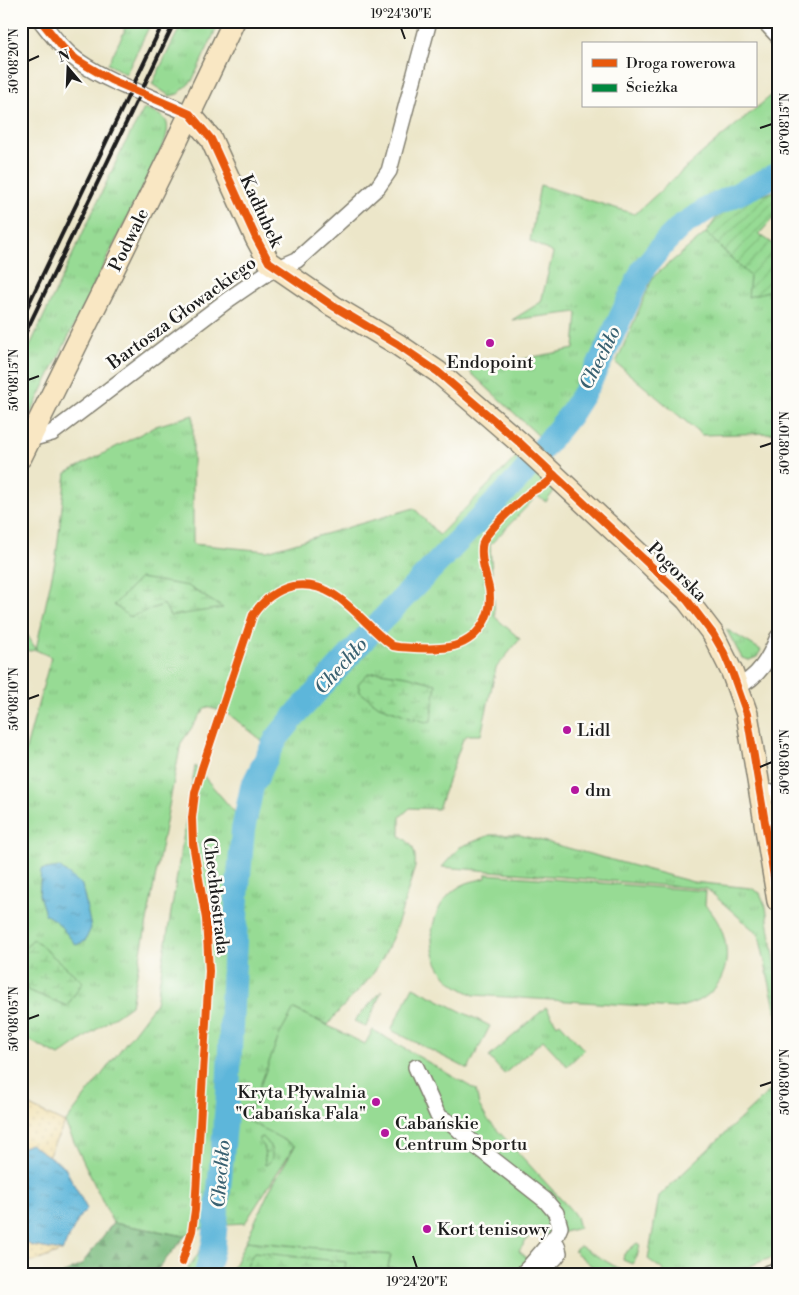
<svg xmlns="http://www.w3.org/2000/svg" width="799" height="1295" viewBox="0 0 799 1295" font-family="'Libre Bodoni',serif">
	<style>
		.grass { fill: url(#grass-tufts); stroke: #5a7c58 }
		.forest { fill: url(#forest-firs); stroke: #4a6c4d }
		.wetland { fill: url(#wetland-marsh); stroke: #5a7c58 }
		.sand { fill: url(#sand-dots); stroke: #857b5d }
		.garden { fill: url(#garden-furrows); stroke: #5a7c58 }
		.pitch { fill: #97db94; stroke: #5a7c58 }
		.water { fill: url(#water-ripples); stroke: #3c697b }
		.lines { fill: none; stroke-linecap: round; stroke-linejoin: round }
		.river { stroke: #5db6da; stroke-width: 24 }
		.street-casing { stroke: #848172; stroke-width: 18 }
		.secondary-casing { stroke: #848172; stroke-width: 24 }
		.street { stroke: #fff; stroke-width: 15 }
		.secondary { stroke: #f9e7c3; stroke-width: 21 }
		.rail { stroke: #1c1c1c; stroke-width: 4 }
		.quiet { stroke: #00873e; stroke-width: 6; stroke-dasharray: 12 6; stroke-linecap: butt }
		.cycleway-casing { stroke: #fdfcf7; stroke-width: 11 }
		.cycleway { stroke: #e8590c; stroke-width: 8 }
		.ticks { fill: none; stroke: #1c1c1c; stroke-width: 2 }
		.poi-dot { fill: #b5179e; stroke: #fdfcf7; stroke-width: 2 }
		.labels { text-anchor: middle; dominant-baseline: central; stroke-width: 5; stroke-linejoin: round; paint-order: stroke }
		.street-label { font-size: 18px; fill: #1c1c1c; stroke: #fdfcf7 }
		.poi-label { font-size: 18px; fill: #1c1c1c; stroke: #fdfcf7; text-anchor: start }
		.water-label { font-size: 19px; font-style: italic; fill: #396171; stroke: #fdfcf7 }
		.neatline { fill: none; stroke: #1c1c1c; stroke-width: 2 }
		.ticks-label { font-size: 12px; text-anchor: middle; fill: #1c1c1c }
	</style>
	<defs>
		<pattern id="grass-tufts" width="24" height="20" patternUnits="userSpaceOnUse" patternTransform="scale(1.25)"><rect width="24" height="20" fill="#97db94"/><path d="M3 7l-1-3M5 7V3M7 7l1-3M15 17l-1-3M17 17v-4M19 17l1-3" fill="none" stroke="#82bb7f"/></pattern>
		<pattern id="forest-firs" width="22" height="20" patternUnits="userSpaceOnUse" patternTransform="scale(1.25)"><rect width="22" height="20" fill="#79bb7e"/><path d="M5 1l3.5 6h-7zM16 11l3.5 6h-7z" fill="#629766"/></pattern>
		<pattern id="wetland-marsh" width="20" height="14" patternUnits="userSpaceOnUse" patternTransform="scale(1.25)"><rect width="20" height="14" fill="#97db94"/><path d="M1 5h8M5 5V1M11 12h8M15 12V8" fill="none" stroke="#82bb7f"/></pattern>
		<pattern id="sand-dots" width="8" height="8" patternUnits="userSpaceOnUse" patternTransform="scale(1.25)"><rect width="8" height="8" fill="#eeda9e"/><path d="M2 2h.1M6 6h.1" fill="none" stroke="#ccba88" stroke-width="1.8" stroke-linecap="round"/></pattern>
		<pattern id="garden-furrows" width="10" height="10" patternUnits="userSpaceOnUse" patternTransform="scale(1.25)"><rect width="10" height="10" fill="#97db94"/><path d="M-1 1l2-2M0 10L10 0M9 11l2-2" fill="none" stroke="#82bb7f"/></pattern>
		<pattern id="water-ripples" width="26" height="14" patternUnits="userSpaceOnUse" patternTransform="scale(1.25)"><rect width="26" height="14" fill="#5db6da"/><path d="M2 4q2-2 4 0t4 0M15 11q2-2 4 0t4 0" fill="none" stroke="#4c93b0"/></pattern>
	</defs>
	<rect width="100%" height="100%" fill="#fdfcf7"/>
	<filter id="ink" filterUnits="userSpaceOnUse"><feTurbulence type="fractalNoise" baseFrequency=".02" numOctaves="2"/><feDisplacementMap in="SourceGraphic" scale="10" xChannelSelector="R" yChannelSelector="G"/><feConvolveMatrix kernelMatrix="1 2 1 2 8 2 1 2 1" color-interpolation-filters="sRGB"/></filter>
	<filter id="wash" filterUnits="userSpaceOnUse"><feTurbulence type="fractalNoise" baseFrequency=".0096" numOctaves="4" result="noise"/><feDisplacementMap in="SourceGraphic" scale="20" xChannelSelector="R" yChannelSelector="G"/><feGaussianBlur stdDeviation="1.12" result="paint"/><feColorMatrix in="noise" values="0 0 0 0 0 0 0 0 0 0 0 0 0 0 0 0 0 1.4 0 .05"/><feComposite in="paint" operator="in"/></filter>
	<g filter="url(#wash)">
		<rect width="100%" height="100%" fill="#ece6c9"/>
		<g class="grass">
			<path d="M125,21H152L126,74L108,64L124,32Z"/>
			<path d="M183,21H220L192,81L178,94L170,96L152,84Z"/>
			<path d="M778,90V168L696,212L682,222L650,251L624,298L598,356L571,406L544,441L468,370L574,349L577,312L512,320L541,302L553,253L530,241L540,185L635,214L702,153Z"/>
			<path d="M144,109C164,116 172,118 165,141L21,433V365L123,147Z"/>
			<path d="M706,233L750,276L774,289L778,288V433L702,435L616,363L653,277Z"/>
			<path d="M193,415V544L267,551L414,508L439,535L516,457L523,463L495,498L284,713L264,742L226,712L206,707L181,743L131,1005L59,1056L21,1036V767L51,657L36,650L29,651L21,647V629L23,628L36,649L56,557L66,473L156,426Z"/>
			<path d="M536,474L554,491L546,502L537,496L490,545L495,617L520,639L496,668L481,735H468L463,739L438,809L410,808L400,817V836C414,844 416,852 415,867C404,901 396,939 376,969C363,990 342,1004 328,1025L294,1009L295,1145L245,1223L227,1224L249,841L257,792L283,741L516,491Z"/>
			<path d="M726,629L761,650L757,657L749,660L742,658Z"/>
			<path d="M195,766L237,815L231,872L225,1005L212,1224L185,1236L113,1223L65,1123L156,1003Z"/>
			<path d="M490,835H520L693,882L751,888L760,893L766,907L778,981V1022L759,935L707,889L442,867L460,847Z"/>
			<path d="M382,991L366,1027L354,1021Z"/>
			<path d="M546,1007L557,1025L560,1023L584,1050L567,1066L543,1040L504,1074L489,1057Z"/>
			<path d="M778,1083V1265H776L773,1257L729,1274H662L663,1270L648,1259L659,1196Z"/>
			<path d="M246,1241L391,1255L388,1267L390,1274H230Z"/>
			<path d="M637,1243L640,1245L637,1257L632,1264L623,1260L624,1254Z"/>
			<path d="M204,1244L205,1260L199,1274H185Z"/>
			<path d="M580,1246L628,1274H601L574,1251Z"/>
		</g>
		<path class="forest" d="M113,1223L185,1236L154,1274H62L81,1265Z"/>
		<g class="wetland">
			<path d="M140,578L188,586L223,608L170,616L164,604L130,617L114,605Z"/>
			<path d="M379,672L407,676L436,684L431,721L425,722L379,706L360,692L358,684L367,674Z"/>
			<path d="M33,939L83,982L67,1006L27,990L21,963V953Z"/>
			<path d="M262,1137C271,1142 278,1161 265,1165L264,1146L259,1141V1138Z"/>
			<path d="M254,1252L346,1262L344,1274H243Z"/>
		</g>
		<g class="sand">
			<path d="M21,1102L65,1123L48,1156L30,1144L21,1148Z"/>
			<path d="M21,1239L32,1246L62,1251L34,1262L21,1259Z"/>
		</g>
		<path class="garden" d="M778,190V213L759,234L778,247V288L748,297L750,276L706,233L717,217L738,203Z"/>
		<g class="pitch">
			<path d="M486,874L706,891L705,905C731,931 737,977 702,999C694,1003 685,1006 676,1008L474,995C463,990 453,985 445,975C421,947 431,897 467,883C472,881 479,880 486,878Z"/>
			<path d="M413,987L490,1026L468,1069L391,1030Z"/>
			<path d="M294,1009L365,1044L373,1030L476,1090L479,1105L487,1119L571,1210L576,1217L579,1228L564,1232L549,1238L535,1228L519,1251L526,1257L527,1262L517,1274H416L388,1267L391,1255L246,1241L269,1191L295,1146L247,1120L279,1036Z"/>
		</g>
		<g class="water">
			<path d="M59,867L82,885L91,928L85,941L76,945L57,922L45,914L39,895L41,870Z"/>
			<path d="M30,1144L64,1166L87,1209L80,1216L62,1251L32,1246L21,1239V1148Z"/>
		</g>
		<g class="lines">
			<path class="river" d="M206,1274L214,1242L228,1093L237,897L243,830L252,787L276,739L298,712L377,625L520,477L569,416L585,391L600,362L643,269L666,241L681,226L709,208L778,174"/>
		</g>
	</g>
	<g filter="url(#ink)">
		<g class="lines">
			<g class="street-casing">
				<g id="street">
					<path d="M41,21C52,35 63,50 78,61C111,84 153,97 190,114"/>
					<path d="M764,21L778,36"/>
					<path d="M30,439L52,433L229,299L267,273L297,260L378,187L389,171L429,21"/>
					<path d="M737,687C759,677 769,659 778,637"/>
					<path d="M760,791L778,794"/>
					<path d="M416,1067L438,1116L454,1125L476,1146L545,1200L556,1213L560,1227L557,1234L523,1274"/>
					<path d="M526,1270C539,1268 551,1266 559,1253L557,1245L553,1240"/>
					<path d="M766,1274L778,1270"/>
				</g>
			</g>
			<g class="secondary-casing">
				<g id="secondary">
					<path d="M190,114L211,139L256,238L269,262L333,306L397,344L438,372L519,442L636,551L687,600L713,634L732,672L747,714L778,901"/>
					<path d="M21,457L173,149L234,21"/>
				</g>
			</g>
			<use href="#street" class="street"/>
			<use href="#secondary" class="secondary"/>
			<g class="rail">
				<path d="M21,320L164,21"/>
				<path d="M21,342L175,21"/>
			</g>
			<path class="quiet" d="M766,1274L778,1270"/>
			<g class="cycleway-casing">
				<g id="cycleway">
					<path d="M41,21L63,48L77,60L111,80L190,114L211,139L256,238L269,262L333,306L397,344L438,372L519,442L687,600L713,634L724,653L732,672L747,714L778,901"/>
					<path d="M182,1262L192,1231L195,1210L209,971L206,919L193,844L192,818L195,793L202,768L253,615C263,600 276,590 293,586C339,579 360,624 393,646L399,647C415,648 433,650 449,647C478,642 494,615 489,588C486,575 479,555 483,542C487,531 517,504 527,495C539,485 543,490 554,475"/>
				</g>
			</g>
			<use href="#cycleway" class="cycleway"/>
		</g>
	</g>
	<path class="ticks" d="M401,28L405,39M28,61L39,56M760,128L772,124M28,380L39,376M760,447L772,443M28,699L39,695M760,767L772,762M28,1019L39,1015M760,1086L772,1082M413,1256L417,1268"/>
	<g class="poi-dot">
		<circle cx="490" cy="343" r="5"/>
		<circle cx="567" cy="730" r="5"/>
		<circle cx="575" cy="790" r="5"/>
		<circle cx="376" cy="1102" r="5"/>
		<circle cx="385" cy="1133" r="5"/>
		<circle cx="427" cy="1229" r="5"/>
	</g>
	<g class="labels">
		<g class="street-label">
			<text transform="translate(261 211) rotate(65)">Kadłubek</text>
			<text transform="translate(129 240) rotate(-64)">Podwale</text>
			<text transform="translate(182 313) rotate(-36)">Bartosza Głowackiego</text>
			<text transform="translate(677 572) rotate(45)">Pogorska</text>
			<text transform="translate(216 896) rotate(83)">Chechłostrada</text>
		</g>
		<g class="poi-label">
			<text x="490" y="362" text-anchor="middle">Endopoint</text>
			<text x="577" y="730">Lidl</text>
			<text x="585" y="790">dm</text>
			<text x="366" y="1092" text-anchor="end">Kryta Pływalnia<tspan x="366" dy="21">"Cabańska Fala"</tspan></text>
			<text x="395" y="1123">Cabańskie<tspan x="395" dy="21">Centrum Sportu</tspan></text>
			<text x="437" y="1229">Kort tenisowy</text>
		</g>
		<g class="water-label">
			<text transform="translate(600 358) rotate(-63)">Chechło</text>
			<text transform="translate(341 666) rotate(-48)">Chechło</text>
			<text transform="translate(221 1174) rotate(-85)">Chechło</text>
		</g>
	</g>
	<rect width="799" height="1295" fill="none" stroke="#fdfcf7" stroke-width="55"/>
	<rect x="582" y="42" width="175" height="65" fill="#fdfcf7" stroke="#a3a29f"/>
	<rect x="592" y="59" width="25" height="8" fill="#e8590c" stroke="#a3a29f"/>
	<text x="626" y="68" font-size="15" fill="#1c1c1c">Droga rowerowa</text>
	<rect x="592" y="84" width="25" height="8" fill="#00873e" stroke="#a3a29f"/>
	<text x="626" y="92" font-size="15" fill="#1c1c1c">Ścieżka</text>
	<g transform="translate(68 68) rotate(341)" stroke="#fdfcf7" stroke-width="4" paint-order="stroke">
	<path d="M0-4L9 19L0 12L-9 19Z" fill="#1c1c1c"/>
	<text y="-8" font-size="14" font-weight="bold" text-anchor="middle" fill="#1c1c1c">N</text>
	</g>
	<rect x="28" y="28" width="744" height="1240" class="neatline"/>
	<g class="ticks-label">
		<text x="401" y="18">19°24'30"E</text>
		<text transform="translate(14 61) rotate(-90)" y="4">50°08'20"N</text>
		<text transform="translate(785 124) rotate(-90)" y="4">50°08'15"N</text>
		<text transform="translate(14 380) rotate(-90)" y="4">50°08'15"N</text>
		<text transform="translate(785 443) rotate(-90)" y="4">50°08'10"N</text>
		<text transform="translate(14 699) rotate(-90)" y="4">50°08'10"N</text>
		<text transform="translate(785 762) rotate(-90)" y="4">50°08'05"N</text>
		<text transform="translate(14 1019) rotate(-90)" y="4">50°08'05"N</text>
		<text transform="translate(785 1082) rotate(-90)" y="4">50°08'00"N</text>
		<text x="417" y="1286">19°24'20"E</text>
	</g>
</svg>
